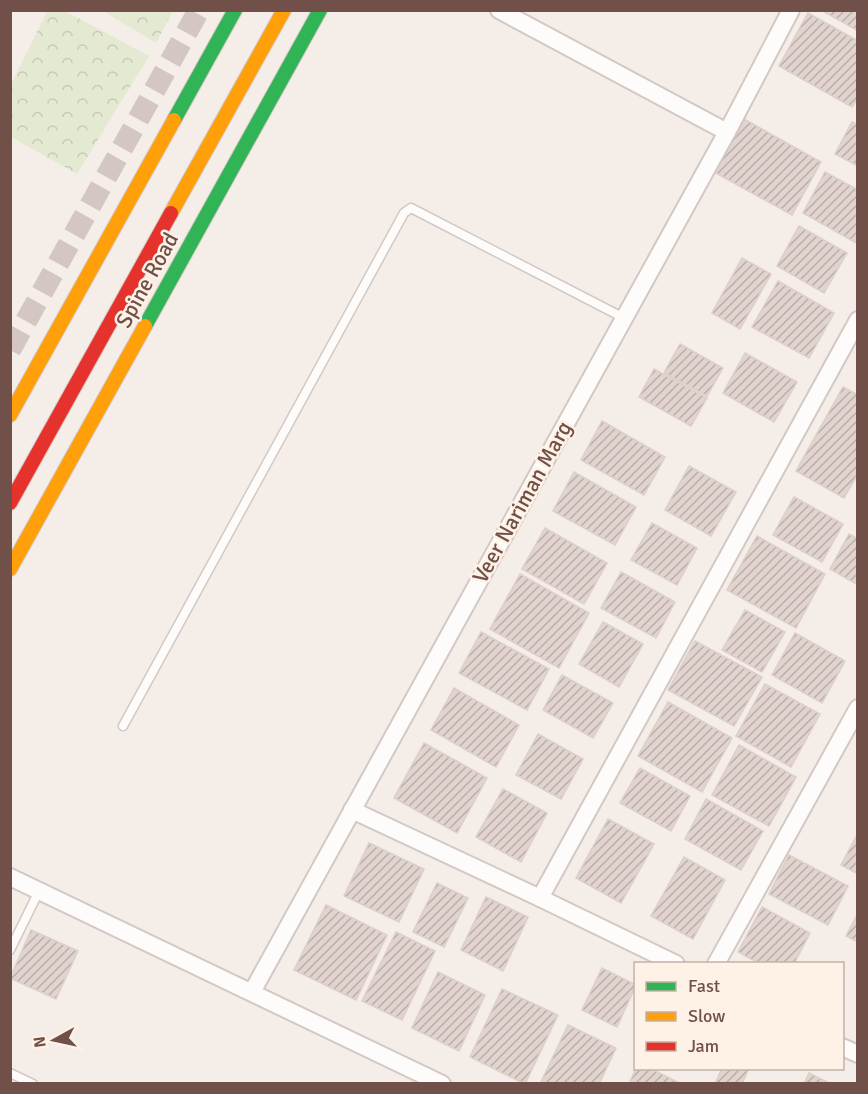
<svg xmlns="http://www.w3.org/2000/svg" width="868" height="1094" viewBox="0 0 868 1094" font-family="Signika,sans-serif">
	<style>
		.park { fill: url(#park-crowns) }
		.building { fill: url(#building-hatch); stroke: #ddcfc9; stroke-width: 1.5 }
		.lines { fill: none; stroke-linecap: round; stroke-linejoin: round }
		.secondary-tunnel { stroke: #d4c6c0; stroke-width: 22; stroke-dasharray: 22 11; stroke-linecap: butt }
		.lane-casing { stroke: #d3c8c4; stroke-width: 11 }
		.street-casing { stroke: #d3c8c4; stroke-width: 20 }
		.fast-casing { stroke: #d4c8c4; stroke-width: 16 }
		.slow-casing { stroke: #d4c8c4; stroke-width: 16 }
		.jam-casing { stroke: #d4c8c4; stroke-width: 16 }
		.lane { stroke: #fefcfb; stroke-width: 8 }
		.street { stroke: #fefcfb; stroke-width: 16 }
		.fast { stroke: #30b455; stroke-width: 14 }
		.slow { stroke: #ff9f0a; stroke-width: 14 }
		.jam { stroke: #e5322d; stroke-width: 14 }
		.labels { text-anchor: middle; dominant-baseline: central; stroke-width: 5; stroke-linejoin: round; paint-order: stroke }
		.street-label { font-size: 22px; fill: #705049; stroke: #fef1e6 }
	</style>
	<defs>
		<pattern id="park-crowns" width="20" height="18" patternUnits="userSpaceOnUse" patternTransform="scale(1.5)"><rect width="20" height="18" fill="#e4ead2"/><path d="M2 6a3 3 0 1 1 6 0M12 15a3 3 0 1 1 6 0" fill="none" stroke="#c7cab6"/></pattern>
		<pattern id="building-hatch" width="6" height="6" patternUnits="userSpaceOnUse" patternTransform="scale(1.5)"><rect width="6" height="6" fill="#e1d4cf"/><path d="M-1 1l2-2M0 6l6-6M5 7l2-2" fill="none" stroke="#bbaeaa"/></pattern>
	</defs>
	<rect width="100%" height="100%" fill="#f5ede7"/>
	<g class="park">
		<path d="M48,10L65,11L149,56L77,174L11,137V84Z"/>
		<path d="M103,11H173L156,43Z"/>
	</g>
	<g class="building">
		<path d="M821,10H858V31Z"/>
		<path d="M808,13L858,41V98L852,107L779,66Z"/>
		<path d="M744,119L821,162L792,215L714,172Z"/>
		<path d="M852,122L858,125V166L835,154Z"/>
		<path d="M825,172L858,190V244L803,213Z"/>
		<path d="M799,226L847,253L824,293L777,266Z"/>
		<path d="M742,258L771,274L740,329L712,313Z"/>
		<path d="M778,281L834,313L809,358L752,327Z"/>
		<path d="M680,344L723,368L707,396L664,373Z"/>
		<path d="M745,353L797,382L774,422L723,393Z"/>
		<path d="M654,369L707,398L691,426L639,397Z"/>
		<path d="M843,387L858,395V474L844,498L796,471Z"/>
		<path d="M602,421L665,457L644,495L581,460Z"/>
		<path d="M689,466L736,492L711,536L665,510Z"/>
		<path d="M574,472L636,507L615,545L553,511Z"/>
		<path d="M794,497L843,524L822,562L773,535Z"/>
		<path d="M652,523L697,548L677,585L631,560Z"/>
		<path d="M545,528L607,563L584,604L522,569Z"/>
		<path d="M849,534L858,539V585L830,569Z"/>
		<path d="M757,536L825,574L796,628L727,590Z"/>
		<path d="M621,572L675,602L656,638L601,608Z"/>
		<path d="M520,574L589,613L559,668L490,629Z"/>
		<path d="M745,610L785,632L762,672L722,650Z"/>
		<path d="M603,622L643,644L619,687L579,664Z"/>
		<path d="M481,632L549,669L527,710L459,673Z"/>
		<path d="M795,633L845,661L822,703L772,675Z"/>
		<path d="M695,641L762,677L734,726L668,690Z"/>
		<path d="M562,675L613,703L593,738L543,710Z"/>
		<path d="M765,684L820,714L791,767L736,736Z"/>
		<path d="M454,688L519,725L496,767L431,730Z"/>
		<path d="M668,702L732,738L702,792L638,756Z"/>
		<path d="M538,734L583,759L561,799L516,775Z"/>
		<path d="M424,743L487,778L457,833L394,798Z"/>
		<path d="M739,745L796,777L769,826L712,795Z"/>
		<path d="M640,768L690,796L671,831L620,803Z"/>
		<path d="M503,789L547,813L521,862L476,837Z"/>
		<path d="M706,799L763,831L741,870L685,839Z"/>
		<path d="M608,819L654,844L621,903L576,878Z"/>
		<path d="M858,833V874L841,865Z"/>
		<path d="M369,843L424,869L399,922L344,896Z"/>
		<path d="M789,855L848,886L828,925L769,894Z"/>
		<path d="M684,857L725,880L693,939L651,916Z"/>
		<path d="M437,883L468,898L444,947L413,932Z"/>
		<path d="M486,897L528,917L503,971L461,950Z"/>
		<path d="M326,905L387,935L356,1000L294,970Z"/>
		<path d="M762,907L810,933L794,964H760L738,952Z"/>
		<path d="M858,913V942L846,936Z"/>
		<path d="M31,930L78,951L56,999L10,978Z"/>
		<path d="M396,932L435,951L402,1020L362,1001Z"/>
		<path d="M602,968L636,985L617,1027L582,1010Z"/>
		<path d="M438,972L485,995L459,1051L412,1028Z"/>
		<path d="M502,989L558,1015L525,1084L470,1057Z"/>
		<path d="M568,1025L616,1048L599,1084H540Z"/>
		<path d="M636,1068H650L681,1084H629Z"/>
		<path d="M722,1068H749L742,1084H715Z"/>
		<path d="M809,1073L831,1084H804Z"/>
	</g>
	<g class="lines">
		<path class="secondary-tunnel" d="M10,350L199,10"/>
		<g class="lane-casing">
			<g id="lane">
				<path d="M123,726L404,213L411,208L624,318"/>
				<path d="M10,950L39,891"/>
				<path d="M10,1073L33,1084"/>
			</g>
		</g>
		<g class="street-casing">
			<g id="street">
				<path d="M499,10L727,132"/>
				<path d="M352,810L540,898L676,964"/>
				<path d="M10,877L442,1084"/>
				<path d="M540,898L858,320"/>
				<path d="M716,964L858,708"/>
				<path d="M252,992L727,132L791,10"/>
				<path d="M842,1047L858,1054"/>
			</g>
		</g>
		<g class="fast-casing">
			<g id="fast">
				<path d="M174,120L235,10"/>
				<path d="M145,326L320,10"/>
			</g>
		</g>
		<g class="slow-casing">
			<g id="slow">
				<path d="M171,213L284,10"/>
				<path d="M10,415L174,120"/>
				<path d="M10,569L145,326"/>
			</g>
		</g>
		<g class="jam-casing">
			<path id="jam" d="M10,503L171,213"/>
		</g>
		<use href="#lane" class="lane"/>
		<use href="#street" class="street"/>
		<use href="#fast" class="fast"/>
		<use href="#slow" class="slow"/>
		<use href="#jam" class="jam"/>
	</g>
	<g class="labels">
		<g class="street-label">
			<text transform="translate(147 280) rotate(-61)">Spine Road</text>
			<text transform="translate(522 502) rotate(-61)">Veer Nariman Marg</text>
		</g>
	</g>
	<rect width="868" height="1094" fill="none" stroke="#705049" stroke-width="24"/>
	<rect x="634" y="962" width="210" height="108" fill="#fef1e6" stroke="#c5b1a7" stroke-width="1.5"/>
	<rect x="646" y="982" width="30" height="9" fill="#30b455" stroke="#c5b1a7" stroke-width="1.5"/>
	<text x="688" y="992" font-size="18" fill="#705049">Fast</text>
	<rect x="646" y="1012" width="30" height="9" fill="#ff9f0a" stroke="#c5b1a7" stroke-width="1.5"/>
	<text x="688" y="1022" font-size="18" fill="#705049">Slow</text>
	<rect x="646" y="1042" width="30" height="9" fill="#e5322d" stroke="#c5b1a7" stroke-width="1.5"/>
	<text x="688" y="1052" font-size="18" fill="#705049">Jam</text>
	<g transform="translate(54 1040) rotate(262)" stroke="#fef1e6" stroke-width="4.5" paint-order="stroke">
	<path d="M0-4.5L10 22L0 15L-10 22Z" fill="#705049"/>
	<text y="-9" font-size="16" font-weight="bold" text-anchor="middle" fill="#705049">N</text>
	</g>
</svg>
